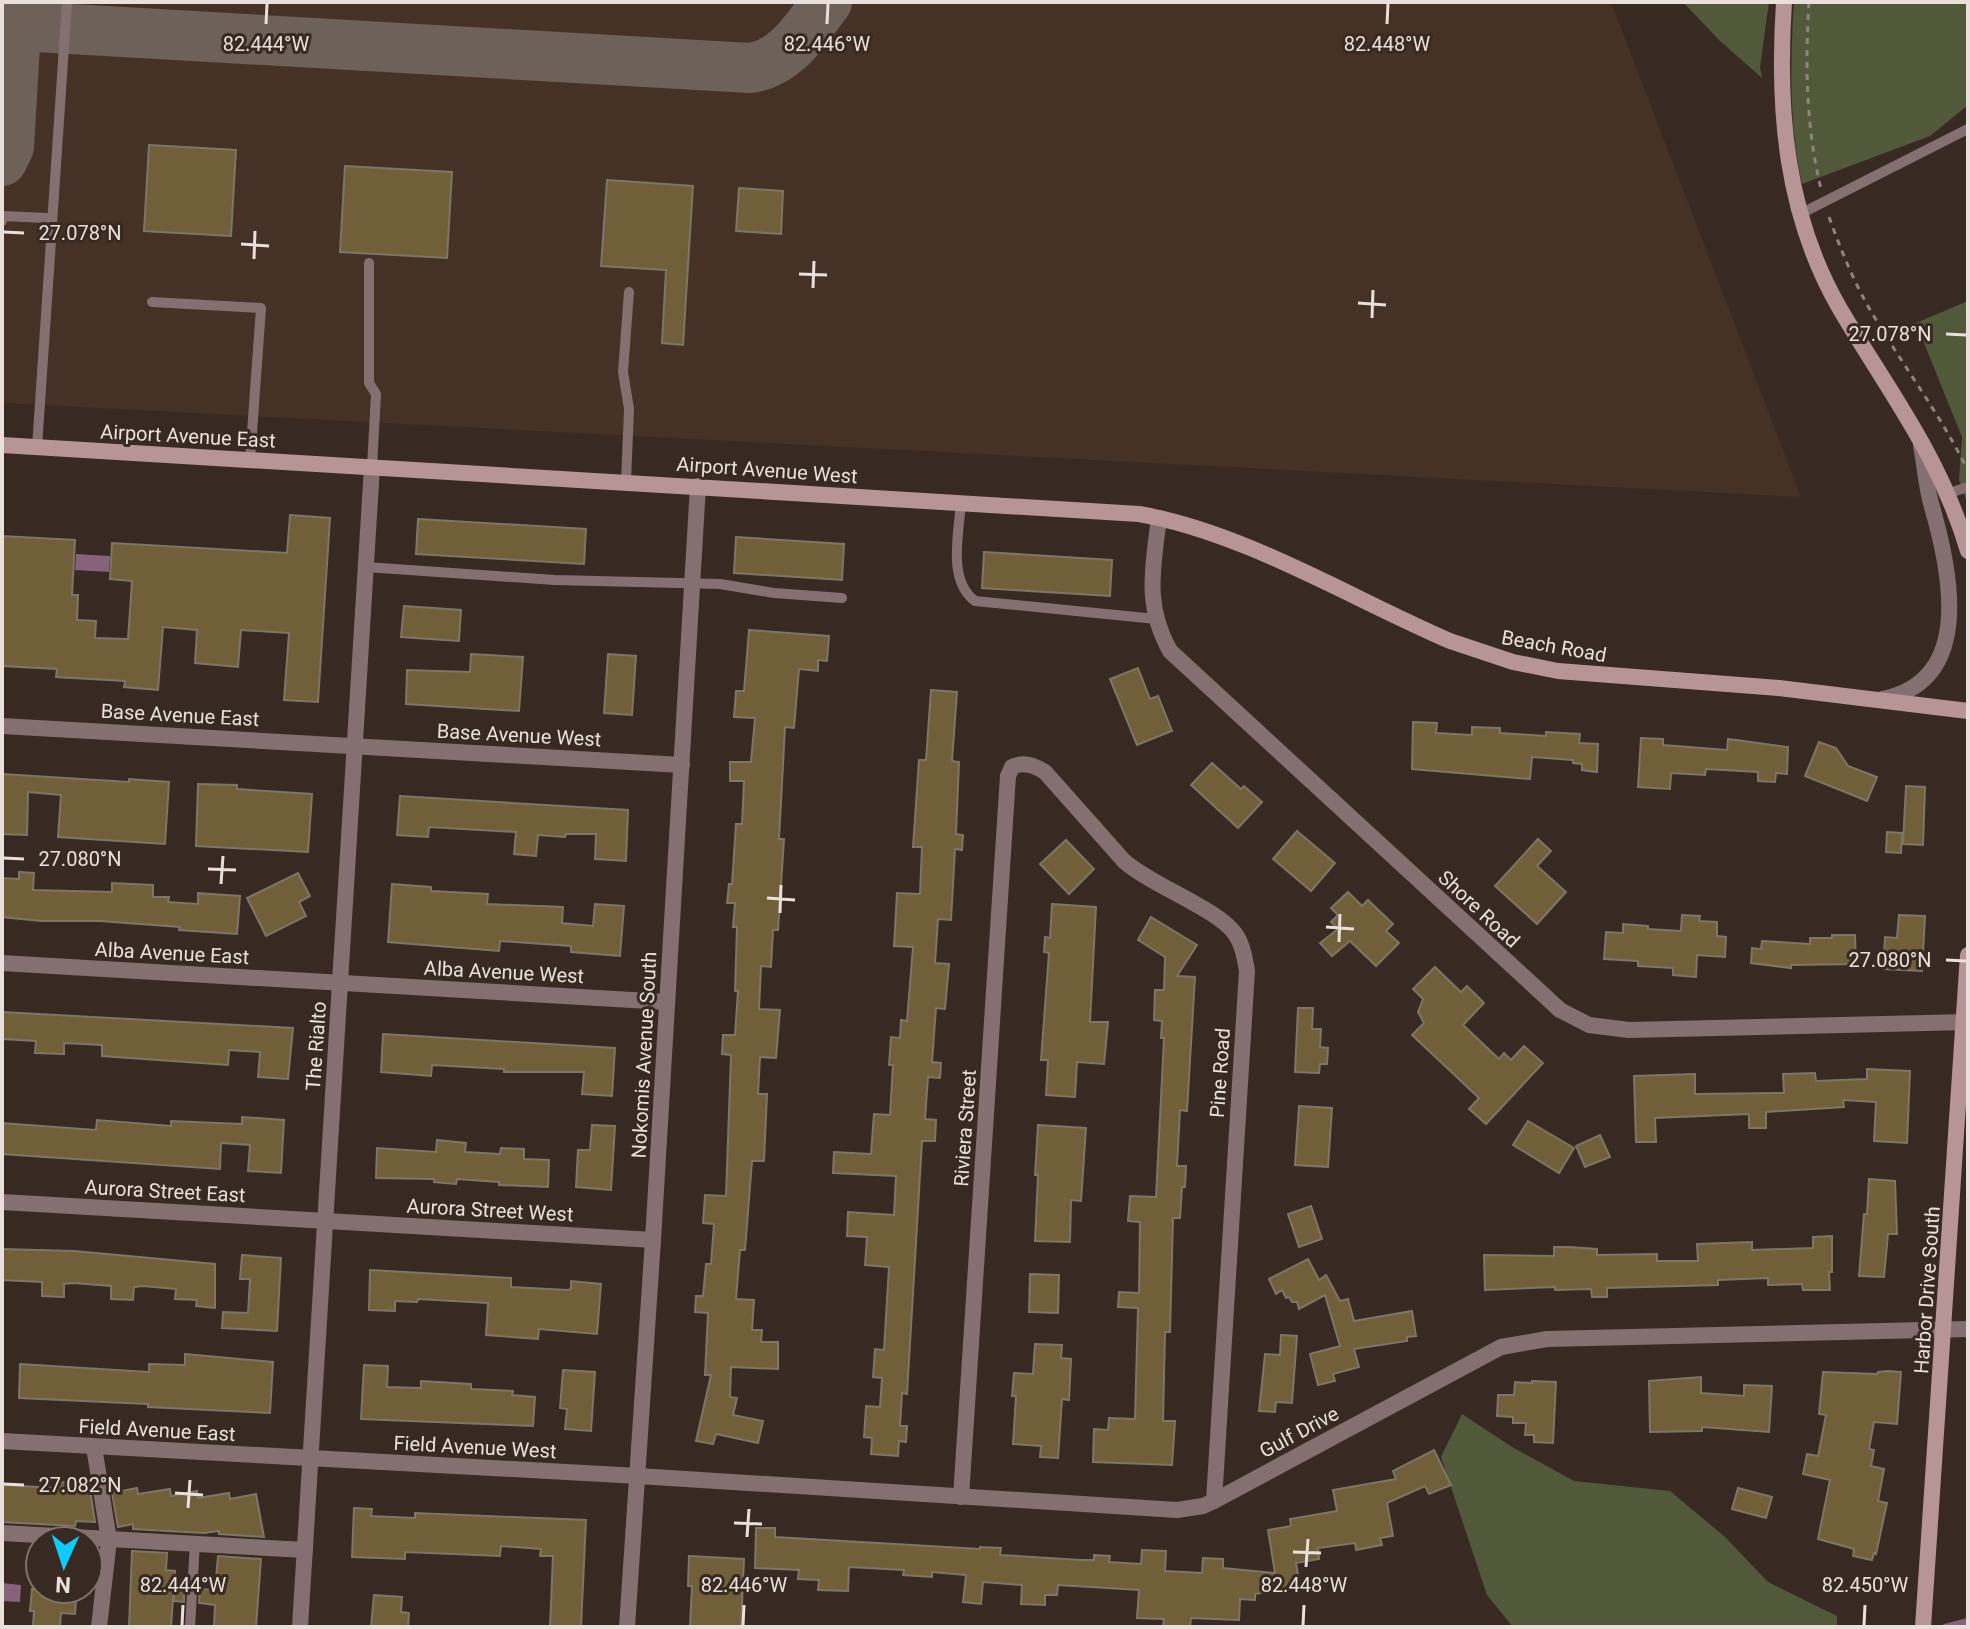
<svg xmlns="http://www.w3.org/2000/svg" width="1970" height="1629" viewBox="0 0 1970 1629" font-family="Roboto,sans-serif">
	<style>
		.built { fill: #453126 }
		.green { fill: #52593a }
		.water { fill: #88627a }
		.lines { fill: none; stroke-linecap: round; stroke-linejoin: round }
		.stream { stroke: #88627a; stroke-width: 6 }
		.taxiway { stroke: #6e615a; stroke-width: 50 }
		.building { fill: #715f39; stroke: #7d7566; stroke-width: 2 }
		.path { stroke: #8f837d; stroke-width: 3; stroke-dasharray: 6 6; stroke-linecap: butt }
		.lane { stroke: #857071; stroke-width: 10 }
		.street { stroke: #857071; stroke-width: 16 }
		.secondary { stroke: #b79597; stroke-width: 16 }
		.ticks { fill: none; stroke: #e9e0db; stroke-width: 3 }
		.labels { text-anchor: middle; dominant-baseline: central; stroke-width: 6; stroke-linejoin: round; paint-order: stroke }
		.street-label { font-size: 20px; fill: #e9e0db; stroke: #382a22 }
		.ticks-label { font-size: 20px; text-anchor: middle; fill: #e9e0db; stroke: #382a22; stroke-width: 6; stroke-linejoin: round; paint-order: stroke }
	</style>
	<rect width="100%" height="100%" fill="#382a22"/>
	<path class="built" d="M2,2H1611L1801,497L2,403Z"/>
	<g class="green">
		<path d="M1683,2H1769L1760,67L1762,78L1720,41Z"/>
		<path d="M1794,2H1968V105L1930,136L1802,184C1789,124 1790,63 1794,2Z"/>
		<path d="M1968,301V505L1959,480L1962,437L1916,323Z"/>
		<path d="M1462,1414L1512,1447L1574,1481L1670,1491L1725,1537L1768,1582L1837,1616V1627H1513L1487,1595L1441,1457Z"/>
	</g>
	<g class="water">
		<path d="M76,554L110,556L109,572L75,570Z"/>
		<path d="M2,1583L21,1585L20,1602L2,1601Z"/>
	</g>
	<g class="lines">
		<path class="stream" d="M1945,1627L1968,1621"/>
		<g class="taxiway">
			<path d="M2,25L750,68C787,63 806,29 827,2"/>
			<path d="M2,26L12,35L15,45L9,147L2,161"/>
		</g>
	</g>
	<g class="building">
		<path d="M149,145L236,150L231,236L144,231Z"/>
		<path d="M345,166L452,172L447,258L340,252Z"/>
		<path d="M607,180L693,186L683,345L662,343L666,270L601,266Z"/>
		<path d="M739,188L783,191L781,234L736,231Z"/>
		<path d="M290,515L330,518L318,702L284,700L289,633L241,630L238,667L195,663L197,630L163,627L158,690L124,687L125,681L56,677L57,669L2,666V536L75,540L72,595H78L77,620L96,621L95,638L128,639L132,581L110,579L112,543L287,553Z"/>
		<path d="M418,519L586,529L584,564L416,554Z"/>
		<path d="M736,537L844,544L842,580L734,573Z"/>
		<path d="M984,552L1112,560L1110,596L982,588Z"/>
		<path d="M404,606L461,610L459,641L401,637Z"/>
		<path d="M749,630L829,636L827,661L818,660V671L799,669L794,728L785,727L779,839H784L778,930H773L771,967L761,966L759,1009L780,1010L776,1058L760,1057L758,1094H767L764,1161H752L745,1250H740L736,1299L754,1300L752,1330H762L761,1342H778V1369L731,1367L730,1397L737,1398L733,1415L763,1421L758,1443L716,1434L713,1444L696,1441L711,1375H705L708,1313L695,1312L696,1296H703L706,1264H711L714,1224L703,1223L705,1195L726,1196L731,1055L722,1054L723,1035H735L738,991H735L737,927H733L735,903H727L729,884H732L736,824H742L744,781H730V762H751L755,718L734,717L736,691H744Z"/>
		<path d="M471,654L523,657L519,711L406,704L407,670L470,672Z"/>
		<path d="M608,654L636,656L632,715L604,713Z"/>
		<path d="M1138,668L1150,699L1158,696L1172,731L1137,745L1110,679Z"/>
		<path d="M931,690L957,692L952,761L959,762L956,834L963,835L962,850L955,849L951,920L938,919L935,963L949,964L945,1009L936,1008L932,1062L941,1063L940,1078L928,1077L925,1119L936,1120L935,1141H922L907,1394L902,1393L900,1426H907L906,1442L899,1441L898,1456L871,1454L872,1438L864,1437L866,1406L880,1407L882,1378L873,1377L875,1349L884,1350L889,1267L865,1265L867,1237L847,1236L848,1212L894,1215L896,1176L833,1173L834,1152L871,1154L874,1114L890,1115L893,1065H889L891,1037L900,1038L901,1020L907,1021L913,947L894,946L897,893L920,894L922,847H913L919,760H926Z"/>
		<path d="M1413,722L1437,723L1436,733L1472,735V727L1500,728V733L1546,736V732L1580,734L1579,743L1598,744L1597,772L1582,770V764L1573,763V760L1532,757L1530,779L1412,769Z"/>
		<path d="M1641,738L1663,739V745L1727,750L1728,739L1788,747L1787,774L1776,773L1775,782L1758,781V772L1706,769L1705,775L1671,773L1670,789L1638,787Z"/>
		<path d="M1819,742L1836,748L1848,766L1877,777L1867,801L1805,776Z"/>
		<path d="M1212,763L1241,789L1244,786L1262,802L1238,828L1191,785Z"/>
		<path d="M2,774L129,782V779L169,782L165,844L58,837L61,795L28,792L27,835L2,834Z"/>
		<path d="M198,784L237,785V789L312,794L308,852L196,846Z"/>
		<path d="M1906,786L1925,787L1923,845L1903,844Z"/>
		<path d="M400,796L628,810L626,861L595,859L596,834H566L565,837L538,835L536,856L514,854L516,832L429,827L428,837L397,835Z"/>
		<path d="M1297,831L1335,863L1311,891L1273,859Z"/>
		<path d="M1887,832L1902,833L1901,853L1886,852Z"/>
		<path d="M1538,839L1551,851L1537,866L1566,892L1537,924L1495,886Z"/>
		<path d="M1066,840L1094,869L1069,894L1040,864Z"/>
		<path d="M19,872L34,873L33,890L112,892V883L153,885V897H169L168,902L198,904V893L240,896L237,934L179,930L180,927L100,921H41L2,917V878L19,879Z"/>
		<path d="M298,873L310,896L299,902L306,916L266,936L247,898Z"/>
		<path d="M392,884L431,887V891L488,894L487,904L563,907L562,923L593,926L595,904L624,906L620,956L571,952V946L500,941L499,951L388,942Z"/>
		<path d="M1348,892L1362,906L1368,900L1393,924L1386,931L1399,943L1376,966L1350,941L1332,956L1320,943L1338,929L1331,922L1338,915L1331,908Z"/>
		<path d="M1052,904L1096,907L1090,1022H1108L1104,1064L1077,1062L1075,1097L1046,1095L1048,1060H1041L1049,953L1044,952L1045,937L1050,938Z"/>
		<path d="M1682,915L1700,916L1699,921L1717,922V936L1726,937L1725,957L1697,955L1696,977L1673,975V968L1638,966V961L1604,959L1606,932L1623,933V924L1648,926V929L1681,931Z"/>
		<path d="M1899,915L1925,916L1922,971L1883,969L1885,937L1897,938Z"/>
		<path d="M1151,917L1197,945L1177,976L1195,977L1187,1111L1180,1110L1177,1166H1186L1185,1187H1182L1180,1218H1173L1170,1332H1165L1163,1421H1175L1172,1465L1093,1462L1094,1429L1108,1430L1109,1418L1135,1419L1138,1308L1118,1307L1119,1292L1139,1293L1140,1222L1128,1221L1130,1196L1156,1197L1164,1038H1161L1162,1021L1154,1020L1155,990H1164L1165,957L1138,940Z"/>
		<path d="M1832,935H1855L1856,964L1791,965V968L1751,963L1752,948L1761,949L1762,941L1810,944V938H1832Z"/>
		<path d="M1435,967L1461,992L1467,986L1484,1003L1463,1025L1499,1059L1504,1053L1511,1060L1524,1046L1543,1063L1486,1124L1469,1109L1479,1098L1412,1035L1424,1023L1418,1012L1423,999L1413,989Z"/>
		<path d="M1298,1008H1313L1312,1029H1321L1320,1047L1328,1048L1327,1064H1320L1319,1073L1295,1072Z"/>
		<path d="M2,1012L293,1028L288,1079L258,1077L260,1052L229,1050L228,1065L102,1056V1045L64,1043V1054L35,1053L36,1041L2,1039Z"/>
		<path d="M383,1034L615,1048L612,1096L582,1094L584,1072H504V1069L432,1065L431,1076L381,1072Z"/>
		<path d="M1867,1069L1910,1071L1907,1143L1874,1141L1876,1102L1843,1100L1844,1107L1766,1112V1128H1749V1114L1655,1118L1656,1142H1636L1634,1076L1695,1074V1094L1784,1093L1783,1074L1815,1073L1816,1081L1867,1079Z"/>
		<path d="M1299,1106L1332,1108L1328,1167L1295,1165Z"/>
		<path d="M242,1117L284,1120L281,1173L248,1171L250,1145L221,1143L220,1169L2,1154V1123L96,1130L97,1120L171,1126V1121L242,1124Z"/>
		<path d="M1528,1121L1574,1148L1559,1173L1513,1145Z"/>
		<path d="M592,1125L615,1126L611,1190L576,1187L578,1150H590Z"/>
		<path d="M1038,1125L1086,1128L1081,1201L1071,1200L1070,1242L1035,1241L1038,1175H1035Z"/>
		<path d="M1600,1135L1610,1157L1585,1167L1576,1146Z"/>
		<path d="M437,1140L466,1143L465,1152L500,1154L501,1148L524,1149V1159L549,1160L548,1187L499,1185V1182L457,1179L456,1184L434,1182V1179L376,1178L377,1148L436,1152Z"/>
		<path d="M1869,1179L1895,1181L1897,1234H1888L1884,1277L1859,1276L1864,1214H1867Z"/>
		<path d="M1311,1206L1322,1239L1299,1247L1288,1214Z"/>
		<path d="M1832,1236V1272H1829L1830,1290H1803L1802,1284L1768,1285V1278L1718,1280V1285L1607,1288V1297H1592L1591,1289L1555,1290V1287L1485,1290L1484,1255L1554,1256V1247H1569L1597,1249V1255L1657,1254V1261H1698L1697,1244L1752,1242V1250L1813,1248V1237Z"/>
		<path d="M2,1249L74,1251L215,1264V1308L196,1306L197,1300L175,1299L176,1289L143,1286L134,1287L133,1300L111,1299V1286L73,1283L64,1284V1297L42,1296V1282L2,1280Z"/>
		<path d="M242,1255L281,1258L277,1331L222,1328L223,1312L248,1313L250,1279H240Z"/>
		<path d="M1308,1259L1319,1280L1326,1275L1340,1301L1348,1299L1354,1321L1412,1311L1416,1336L1407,1337V1341L1354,1349L1359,1367L1333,1374L1335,1381L1318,1385L1310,1354L1340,1346L1325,1295L1299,1309L1297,1302H1292L1289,1297L1286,1298L1282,1290L1276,1294L1269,1279Z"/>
		<path d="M370,1270L511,1278V1287L568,1290L571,1289V1281L601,1284L597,1334L539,1329L538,1339L486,1335L488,1303L418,1299L417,1302L395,1301V1311L369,1310Z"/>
		<path d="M1030,1274L1059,1275L1058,1313L1029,1312Z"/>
		<path d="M1281,1335L1297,1336L1292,1403L1276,1402L1275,1412L1259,1411L1265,1354L1280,1355Z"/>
		<path d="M1035,1344L1062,1345L1061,1358L1071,1359L1069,1400L1062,1399L1058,1458L1040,1457L1041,1446L1013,1444L1016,1396H1012L1014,1373L1033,1374Z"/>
		<path d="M185,1354L273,1362L270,1413L148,1407V1404L19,1398L20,1364L149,1372V1364L185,1365Z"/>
		<path d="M364,1365L388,1366L387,1387L421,1388V1381L471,1384V1389L513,1391L512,1395L535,1397L533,1426L361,1419Z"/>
		<path d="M563,1370L595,1372L591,1431L565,1429L567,1409L560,1408Z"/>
		<path d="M1887,1371L1901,1372L1897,1424L1874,1422L1869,1449L1874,1450L1871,1466L1884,1469L1878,1501L1887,1503L1876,1554L1874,1553L1872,1560L1853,1556L1854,1549L1818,1539L1830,1480L1803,1474L1807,1454L1818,1456L1826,1415L1819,1414L1823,1372L1877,1374L1878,1372Z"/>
		<path d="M1701,1377V1393L1744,1396V1385L1772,1386L1769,1432L1702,1427V1431L1650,1432L1649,1381Z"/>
		<path d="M1532,1381L1556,1382L1553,1443L1534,1442V1435H1525L1526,1423H1513V1417L1497,1416L1498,1395H1514L1515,1382L1532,1383Z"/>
		<path d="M1434,1450L1451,1485L1429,1494L1425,1486L1387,1503L1393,1536L1380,1538L1382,1545L1356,1550L1355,1543L1318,1548L1319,1559L1296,1563L1300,1586L1255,1594V1600L1240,1599L1239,1620L1191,1618L1190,1627H1163L1164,1619L1137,1618L1139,1590L1058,1585L1057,1595H1045V1605L1021,1604L1022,1585L983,1582L981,1604L963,1602L966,1575L932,1572V1577L903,1575L904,1570L849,1567L848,1591L818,1590L819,1580L798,1579L799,1570L755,1568L756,1528H775V1537L980,1549V1547L1001,1548L1000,1555L1081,1560H1094V1555L1110,1556L1109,1562L1141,1564L1142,1550L1166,1551L1165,1571L1202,1573L1203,1558L1223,1559V1568L1275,1573L1268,1530L1291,1526L1290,1519L1337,1511L1333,1490L1396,1479L1393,1471Z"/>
		<path d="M59,1482L89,1483L95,1522L76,1521L75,1526L2,1522V1485L58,1488Z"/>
		<path d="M137,1488L138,1494L170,1489L171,1496L197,1491L198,1498L229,1493L230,1499L256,1494L264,1537L219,1534V1531L204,1533L133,1529V1524L118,1527L112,1493Z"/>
		<path d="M1738,1488L1772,1497L1766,1518L1732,1509Z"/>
		<path d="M354,1508L372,1509L371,1516L415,1518V1513L586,1520L581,1627H550L553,1556H540L541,1549L501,1546L500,1556L405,1552V1559L352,1557Z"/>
		<path d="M132,1551L167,1553L166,1570L175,1571L171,1627H129Z"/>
		<path d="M218,1556L261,1559L256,1627H214L215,1605L199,1603L200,1589L215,1590Z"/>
		<path d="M689,1556L744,1559L741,1627H690L692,1586H688Z"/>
		<path d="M174,1588L184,1589V1602L174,1601Z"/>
		<path d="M32,1589H77L75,1614L61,1613L60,1627H33L34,1611H30Z"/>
		<path d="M374,1595L402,1597L401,1612L409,1613L408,1627H371Z"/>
	</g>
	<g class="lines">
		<g class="path">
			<path d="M1809,2C1805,66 1806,127 1821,189"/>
			<path d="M1829,217C1841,250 1854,283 1872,313C1903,366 1941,415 1968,471"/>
		</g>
		<g class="lane">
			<path d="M1800,214L1968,129"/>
			<path d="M2,221L3,216L46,218L51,221L52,226L37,447"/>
			<path d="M52,224L67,2"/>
			<path d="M369,263V383L376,394L372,467"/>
			<path d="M152,302L261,308L250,460"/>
			<path d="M626,482L629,409L623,372L629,292"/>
			<path d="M1949,493L1968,487"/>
			<path d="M961,502C959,533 947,580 975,601L1156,619"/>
			<path d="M366,567L555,580L720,584L774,593L842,598"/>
			<path d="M190,1627L195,1543"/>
		</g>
		<g class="street">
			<path d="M1159,518C1153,567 1144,605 1170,651L1560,1010L1589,1025L1629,1030L1968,1022"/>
			<path d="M1882,699C1970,682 1954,583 1932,507C1926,487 1925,466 1921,446"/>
			<path d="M2,726L682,765"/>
			<path d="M2,963L666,1002"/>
			<path d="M2,1202L653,1240"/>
			<path d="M2,1441L638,1476L1177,1510L1203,1506L1214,1501L1501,1347L1547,1339L1968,1329"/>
			<path d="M94,1447L109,1540L99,1627"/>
			<path d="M961,1497L1008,776L1012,767C1024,761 1035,766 1045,772L1124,861C1152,886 1219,909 1236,935C1243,946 1245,959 1247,971L1214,1501"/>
			<path d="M2,1533L305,1550"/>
			<path d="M300,1627L372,467"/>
			<path d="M627,1627L653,1240L698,486"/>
		</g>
		<g class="secondary">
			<path d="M1784,2C1777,109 1785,214 1840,309C1889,392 1940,456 1968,551"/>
			<path d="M2,445L1139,514C1244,532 1352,599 1450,641L1513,662L1558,671L1779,688L1968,711"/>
			<path d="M1923,1627L1968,955"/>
		</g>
	</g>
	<path class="ticks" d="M266,24L267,4M827,24L828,4M1387,24L1388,4M4,232L24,233M241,244L269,246M254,259L255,231M799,274L827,275M813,288L814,261M1358,303L1386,305M1372,318L1373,290M1946,334L1966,335M4,858L24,859M208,869L236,870M221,884L223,856M767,898L795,900M780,913L781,885M1326,927L1354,929M1339,942L1340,914M1946,960L1966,961M4,1484L24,1485M175,1493L203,1495M188,1508L190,1480M734,1523L762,1524M747,1537L749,1509M1293,1552L1321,1553M1306,1567L1308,1539M182,1625L183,1605M743,1625L744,1605M1303,1625L1304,1605M1864,1625L1865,1605"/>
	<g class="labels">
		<g class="street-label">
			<text transform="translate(188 436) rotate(3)">Airport Avenue East</text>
			<text transform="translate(767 470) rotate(4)">Airport Avenue West</text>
			<text transform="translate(1554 646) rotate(10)">Beach Road</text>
			<text transform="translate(180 715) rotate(3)">Base Avenue East</text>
			<text transform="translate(519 735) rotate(3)">Base Avenue West</text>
			<text transform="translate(1479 909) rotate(43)">Shore Road</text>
			<text transform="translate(172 953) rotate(3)">Alba Avenue East</text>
			<text transform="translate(504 972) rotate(3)">Alba Avenue West</text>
			<text transform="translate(316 1046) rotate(-86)">The Rialto</text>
			<text transform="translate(644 1055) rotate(-87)">Nokomis Avenue South</text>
			<text transform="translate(1220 1073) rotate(-86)">Pine Road</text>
			<text transform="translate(965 1128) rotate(-86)">Riviera Street</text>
			<text transform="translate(165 1191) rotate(3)">Aurora Street East</text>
			<text transform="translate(490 1210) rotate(3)">Aurora Street West</text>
			<text transform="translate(1927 1290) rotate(-86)">Harbor Drive South</text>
			<text transform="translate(157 1430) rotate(3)">Field Avenue East</text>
			<text transform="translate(1299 1432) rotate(-28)">Gulf Drive</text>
			<text transform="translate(475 1447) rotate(3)">Field Avenue West</text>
		</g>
	</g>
	<g class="ticks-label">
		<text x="266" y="51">82.444°W</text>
		<text x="827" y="51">82.446°W</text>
		<text x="1387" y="51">82.448°W</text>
		<text x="80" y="240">27.078°N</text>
		<text x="1890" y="341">27.078°N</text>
		<text x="80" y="866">27.080°N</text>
		<text x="1890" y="967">27.080°N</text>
		<text x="80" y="1492">27.082°N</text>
		<text x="183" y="1592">82.444°W</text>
		<text x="744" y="1592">82.446°W</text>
		<text x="1304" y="1592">82.448°W</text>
		<text x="1865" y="1592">82.450°W</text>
	</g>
	<rect width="1970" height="1629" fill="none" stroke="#e9e0db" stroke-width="8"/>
	<g transform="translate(64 1565) rotate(183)"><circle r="38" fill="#382a22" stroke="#7f736c" stroke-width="2"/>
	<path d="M0-6L14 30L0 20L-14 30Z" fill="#0fcafa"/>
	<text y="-12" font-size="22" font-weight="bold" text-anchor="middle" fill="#e9e0db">N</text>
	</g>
</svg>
